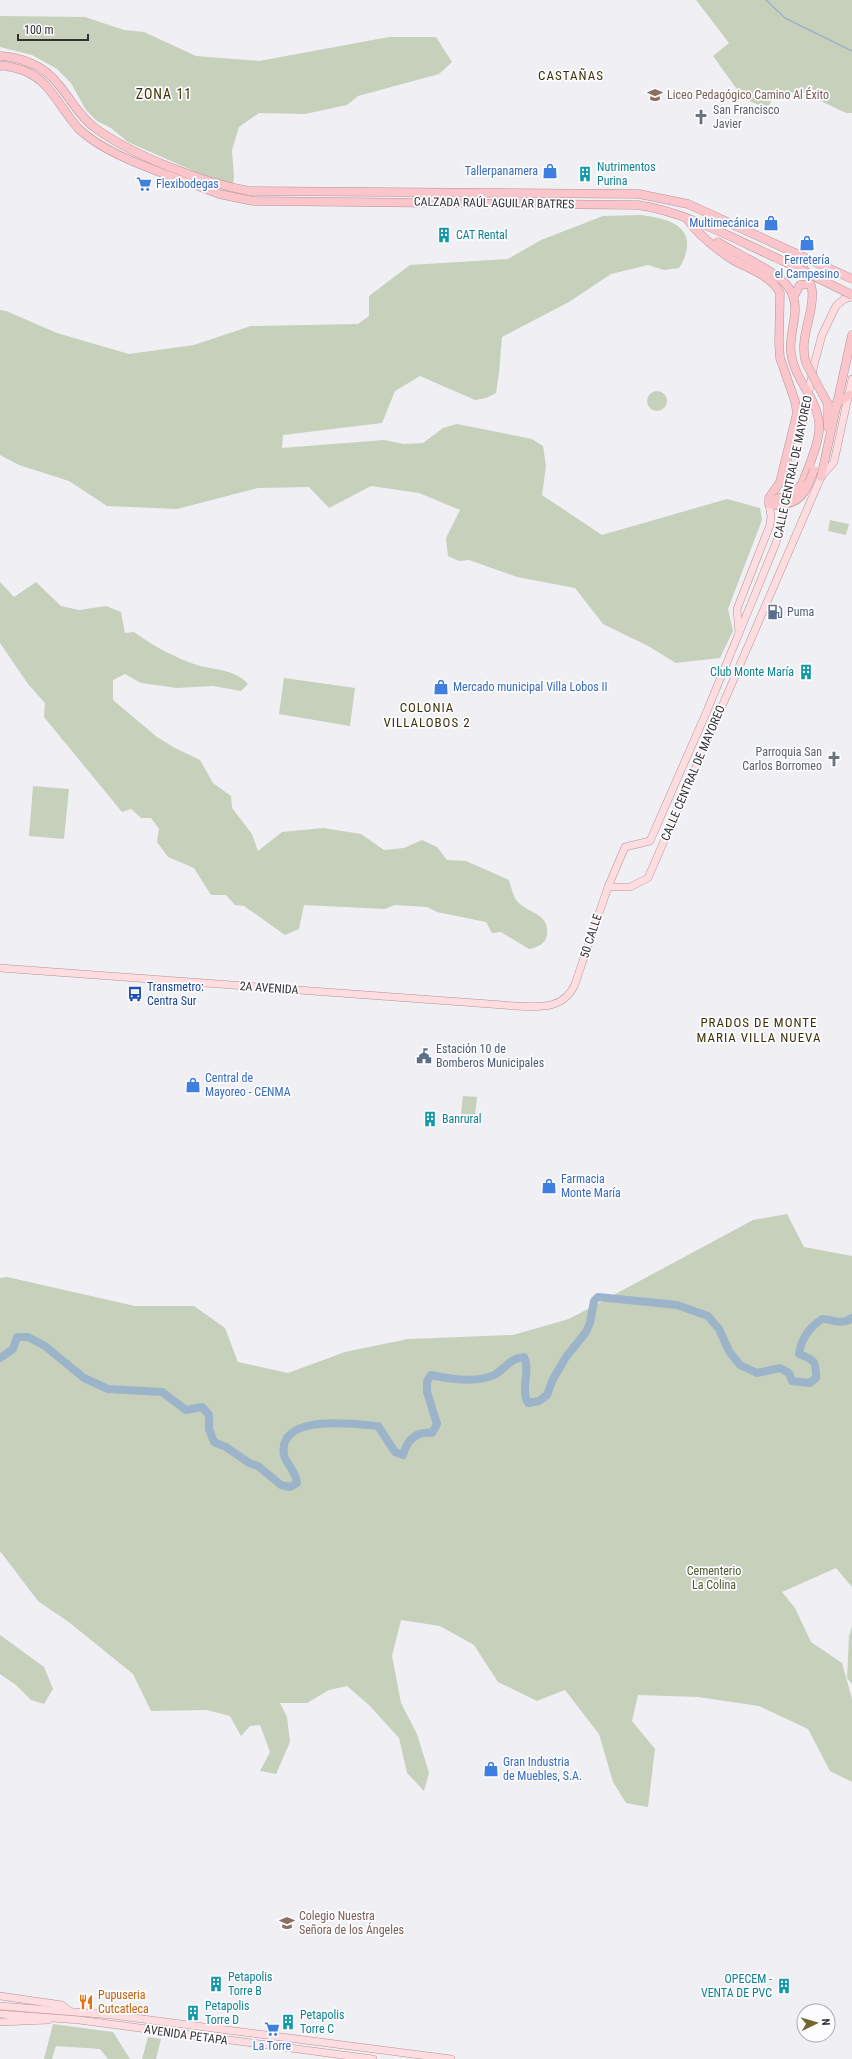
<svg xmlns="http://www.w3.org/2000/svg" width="852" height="2059" viewBox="0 0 852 2059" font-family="'Roboto Condensed',sans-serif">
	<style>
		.green { fill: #c7d0bb }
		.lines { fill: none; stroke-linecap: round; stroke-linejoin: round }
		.stream { stroke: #9bb4c9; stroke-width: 1.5 }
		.river { stroke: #9bb4c9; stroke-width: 8 }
		.major-casing { stroke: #b49296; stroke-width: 8 }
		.highway-casing { stroke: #b49296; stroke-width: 9 }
		.major { stroke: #fddde0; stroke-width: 7 }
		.highway { stroke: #fbc6cb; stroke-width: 8 }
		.highway-bridge-casing { stroke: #b49296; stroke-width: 9; stroke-linecap: butt }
		.highway-bridge { stroke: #fbc6cb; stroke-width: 8 }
		.labels { text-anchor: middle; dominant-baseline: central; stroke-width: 3.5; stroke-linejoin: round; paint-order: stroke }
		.education-label { font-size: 12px; fill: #785e54; stroke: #fdfdff; text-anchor: start }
		.worship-label { font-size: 12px; fill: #5b616d; stroke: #fdfdff; text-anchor: start }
		.culture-label { font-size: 12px; fill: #0d838f; stroke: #fdfdff; text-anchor: start }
		.shop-label { font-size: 12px; fill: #366cbe; stroke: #fdfdff; text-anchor: start }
		.street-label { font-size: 12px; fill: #313133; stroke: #fdfdff }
		.service-label { font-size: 12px; fill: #4e5e75; stroke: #fdfdff; text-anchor: start }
		.transit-label { font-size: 12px; fill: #164399; stroke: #fdfdff; text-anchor: start }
		.park-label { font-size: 12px; fill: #4b5c2f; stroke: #fdfdff }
		.food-label { font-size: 12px; fill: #c56008; stroke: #fdfdff; text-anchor: start }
		.neighbourhood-label { font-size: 13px; letter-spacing: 1px; fill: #3d3308; stroke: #fdfdff }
		.quarter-label { font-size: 14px; letter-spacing: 1px; fill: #3d3308; stroke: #fdfdff }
	</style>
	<rect width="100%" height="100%" fill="#efeff4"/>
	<g class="green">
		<path d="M696,0H852V113H846L804,93L777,92L767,108L744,99L713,56L729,43Z"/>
		<path d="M0,16L85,17L124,30L144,32L196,56L259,61L389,37H436L452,62L439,74L358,96L347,105L305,114L259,113L239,127L232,150L234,177L233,184L198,173L128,142L111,128L97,121L86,110L71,83L57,69L32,55L0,47Z"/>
		<path d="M641,215C653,217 671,219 680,228C692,239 687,256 679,268L664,270L648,265L611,274L569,302L502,337L499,373L496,393L486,398L475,400L420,376L395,391L382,423L283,435L282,448L384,440L404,444L423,443L443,428L457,424L532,439L543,446L546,466L542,495L602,535L727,499L760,508L762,520L728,609L733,631L720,658L676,663L648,646L603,624L575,588L517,577L469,560L459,561L448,556L446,538L460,510L419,493L371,486L329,508L309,487L258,488L177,509L107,506L69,481L19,465L0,455V310L6,311L57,333L129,354L194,345L251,326L358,324L369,316V296L410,265L508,259L541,240L603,216Z"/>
		<circle cx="657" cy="401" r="10"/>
		<path d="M830,520L849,524L846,535L828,531Z"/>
		<path d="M0,582L14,597L36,582L61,606L79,610L106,606L121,612L125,633L134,632C152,645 170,655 191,663C211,671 233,667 248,684L241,691L213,686L177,688L141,683L125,674L113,680V700L157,737L175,748L200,760L213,783L231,796L232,808L252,834L258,851L282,832L323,828L361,834L384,850L404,848L422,840L437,847L447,860L466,861L509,880C511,886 513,896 517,901C528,914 550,913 547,935C545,945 537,947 529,949L501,932L492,933L486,922L437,912L427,907L395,905L385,909L304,905L299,929L285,935L244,906L235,905L226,895H211L194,868L168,857L157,842L159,829L151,818H141L131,809L122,812L44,717L45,703L28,684L0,643Z"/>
		<path d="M284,678L355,688L350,726L279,714Z"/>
		<path d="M33,786L69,789L64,839L29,836Z"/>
		<path d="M463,1096L477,1097L474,1124L460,1123Z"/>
		<path d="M787,1214L804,1247L852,1256V1587L836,1568L782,1592L795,1608L811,1642L842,1663L852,1699V1782L830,1771L808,1729L759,1706L698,1697L638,1695L632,1721L655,1749L648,1807L626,1803L613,1782L599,1734L565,1690L537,1701L498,1682L474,1645L440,1626L401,1620L392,1656L401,1703L417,1734L429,1773L424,1791L407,1773L399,1738L369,1705L347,1686L329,1690L307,1703H280L287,1717L290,1742L276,1774L260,1771L270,1752L260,1725L250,1726L241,1736L230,1716L207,1710L151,1711L133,1674L70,1623L38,1601L0,1551V1278L7,1277L135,1306H194L225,1328L238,1362L288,1373L345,1352L408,1339L513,1335L569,1319L753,1220Z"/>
		<path d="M852,1626V1684L847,1678L849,1636Z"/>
		<path d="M0,1635L44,1667L53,1689L44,1704L31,1700L16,1685L0,1674Z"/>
		<path d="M53,2024L113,2032L130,2059H108L100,2049L56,2046L52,2059H44Z"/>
		<path d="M148,2037L161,2039L156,2059H142Z"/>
	</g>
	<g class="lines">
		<path class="stream" d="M766,0L785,18L852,51"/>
		<path class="river" d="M0,1358L13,1349L17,1337H28L45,1346L84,1378L108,1389L162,1392L186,1410L202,1407L209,1415V1429L214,1442L226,1447L249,1463L258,1466L281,1485L290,1487L297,1483C296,1471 286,1464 284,1455C277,1413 354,1424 378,1426L395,1452L403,1455C407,1440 416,1431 432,1433L437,1424L427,1392V1381L431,1375C449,1379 477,1383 494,1375C505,1369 510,1358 524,1357C531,1370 520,1389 528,1403L539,1401L547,1395L553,1379L566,1357L586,1332L590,1323L594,1301L598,1297L677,1305L708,1316L719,1329L729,1351L740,1365L757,1373L780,1368L789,1373L792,1381L810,1383L816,1378C816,1361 815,1360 799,1354C801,1339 810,1327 822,1319C834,1319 841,1326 852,1318"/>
		<g class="major-casing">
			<g id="major">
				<path d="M739,633L737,609L770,525L771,516L769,504"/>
				<path d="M608,887H630L648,878L821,477L834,462L852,379"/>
				<path d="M0,968L516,1006C539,1007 564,1010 575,984L608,887L625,847L650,841L707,711L776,543L785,512L814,365L822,335L836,306L844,299L852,297"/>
				<path d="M0,1996L62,2005L69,2011"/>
				<path d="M0,2006L112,2015L451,2059"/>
				<path d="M0,2014L79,2020L373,2059"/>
				<path d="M0,2022L48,2020"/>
			</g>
		</g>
		<g class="highway-casing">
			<g id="highway">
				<path d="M0,56C22,57 44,66 58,84C71,99 79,116 95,128C134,156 201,182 249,191L639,194L688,204L852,279"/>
				<path d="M0,66C5,65 10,67 15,68C49,75 58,107 79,129C110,159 179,178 219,194L253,201L638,205C687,212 736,240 781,260"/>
				<path d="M687,219C699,235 716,249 733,260C749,269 772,276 780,293L779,343L780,358L795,401L797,413L780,482L769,498V504L775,505"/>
				<path d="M718,242C736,254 779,272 789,288C803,310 788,330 791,353C794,379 817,398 819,423C821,440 808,468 802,484"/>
				<path d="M795,253C802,264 810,277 812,290C815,314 798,338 806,363"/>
				<path d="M794,296L800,285L810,284"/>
				<path d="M823,395L828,404V427"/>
				<path d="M836,404L849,395"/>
				<path d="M821,477L852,335"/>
			</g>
		</g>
		<use href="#major" class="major"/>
		<use href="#highway" class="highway"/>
		<g class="highway-bridge-casing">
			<g id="highway-bridge">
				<path d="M781,260L852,295"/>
				<path d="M806,363L823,395"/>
				<path d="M775,499L792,495L802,484"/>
				<path d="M775,505C801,505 805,493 814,470"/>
			</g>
		</g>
		<use href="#highway-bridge" class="highway-bridge"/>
	</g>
	<defs>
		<g id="school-bare" transform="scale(1.2)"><path d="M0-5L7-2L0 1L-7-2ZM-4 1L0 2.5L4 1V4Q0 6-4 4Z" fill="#8d6e63" stroke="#fdfdff" stroke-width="2.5" paint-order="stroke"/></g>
		<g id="church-bare" transform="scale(1.2)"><path d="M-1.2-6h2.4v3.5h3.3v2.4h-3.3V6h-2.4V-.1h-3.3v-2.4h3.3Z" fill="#6b7280" stroke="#fdfdff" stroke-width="2.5" paint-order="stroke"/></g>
		<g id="shop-bare" transform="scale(1.2)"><path d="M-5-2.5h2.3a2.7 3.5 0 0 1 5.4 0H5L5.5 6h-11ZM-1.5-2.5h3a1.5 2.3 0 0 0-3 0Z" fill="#3f7fe0" stroke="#fdfdff" stroke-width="2.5" paint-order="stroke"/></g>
		<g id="building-bare" transform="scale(1.2)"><path d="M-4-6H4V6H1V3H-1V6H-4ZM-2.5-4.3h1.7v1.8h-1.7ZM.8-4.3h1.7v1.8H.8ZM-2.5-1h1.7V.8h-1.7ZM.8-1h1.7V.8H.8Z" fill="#0f9aa8" stroke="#fdfdff" stroke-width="2.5" paint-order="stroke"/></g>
		<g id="supermarket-bare" transform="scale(1.2)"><path d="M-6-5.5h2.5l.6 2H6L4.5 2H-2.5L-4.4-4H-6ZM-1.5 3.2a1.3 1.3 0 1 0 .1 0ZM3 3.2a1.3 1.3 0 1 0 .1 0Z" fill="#3f7fe0" stroke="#fdfdff" stroke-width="2.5" paint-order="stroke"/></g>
		<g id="fuel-bare" transform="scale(1.2)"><path d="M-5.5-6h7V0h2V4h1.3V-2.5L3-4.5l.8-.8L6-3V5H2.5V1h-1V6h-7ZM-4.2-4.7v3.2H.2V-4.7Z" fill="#5c6f8a" stroke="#fdfdff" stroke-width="2.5" paint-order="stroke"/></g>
		<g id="bus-bare" transform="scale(1.2)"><path d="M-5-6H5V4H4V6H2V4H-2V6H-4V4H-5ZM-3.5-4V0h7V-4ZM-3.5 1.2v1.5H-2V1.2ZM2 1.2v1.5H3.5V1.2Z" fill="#1a4fb4" stroke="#fdfdff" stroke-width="2.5" paint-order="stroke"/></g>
		<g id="civic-bare" transform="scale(1.2)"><path d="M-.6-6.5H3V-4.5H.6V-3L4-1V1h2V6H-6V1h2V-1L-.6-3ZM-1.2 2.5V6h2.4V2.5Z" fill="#5c6f8a" stroke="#fdfdff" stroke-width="2.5" paint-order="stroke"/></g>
		<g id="restaurant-bare" transform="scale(1.2)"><path d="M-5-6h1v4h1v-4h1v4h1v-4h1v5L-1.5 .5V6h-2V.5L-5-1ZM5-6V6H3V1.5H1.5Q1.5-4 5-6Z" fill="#e8710a" stroke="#fdfdff" stroke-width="2.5" paint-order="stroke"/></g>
	</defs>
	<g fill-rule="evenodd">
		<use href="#school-bare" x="655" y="95"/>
		<use href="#church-bare" x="701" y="117"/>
		<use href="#shop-bare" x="550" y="171"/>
		<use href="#building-bare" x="585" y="174"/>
		<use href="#supermarket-bare" x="144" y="184"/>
		<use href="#shop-bare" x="771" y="223"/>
		<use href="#building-bare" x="444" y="235"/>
		<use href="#shop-bare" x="807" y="243"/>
		<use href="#fuel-bare" x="775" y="612"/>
		<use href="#building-bare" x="806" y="672"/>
		<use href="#shop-bare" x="441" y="687"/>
		<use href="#church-bare" x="834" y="759"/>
		<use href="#bus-bare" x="135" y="994"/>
		<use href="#civic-bare" x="424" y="1056"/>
		<use href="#shop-bare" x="193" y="1085"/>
		<use href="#building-bare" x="430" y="1119"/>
		<use href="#shop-bare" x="549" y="1186"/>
		<use href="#shop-bare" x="491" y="1769"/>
		<use href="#school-bare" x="287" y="1923"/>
		<use href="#building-bare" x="216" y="1984"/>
		<use href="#building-bare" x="784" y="1986"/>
		<use href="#restaurant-bare" x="86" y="2002"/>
		<use href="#building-bare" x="193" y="2013"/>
		<use href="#building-bare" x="288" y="2022"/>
		<use href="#supermarket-bare" x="272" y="2029"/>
	</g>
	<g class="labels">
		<g class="education-label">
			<text x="667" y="95">Liceo Pedagógico Camino Al Éxito</text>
			<text x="299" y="1916">Colegio Nuestra<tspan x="299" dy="14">Señora de los Ángeles</tspan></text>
		</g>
		<g class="worship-label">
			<text x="713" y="110">San Francisco<tspan x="713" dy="14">Javier</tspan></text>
			<text x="822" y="752" text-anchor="end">Parroquia San<tspan x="822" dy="14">Carlos Borromeo</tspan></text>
		</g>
		<g class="culture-label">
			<text x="597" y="167">Nutrimentos<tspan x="597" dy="14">Purina</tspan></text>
			<text x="456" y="235">CAT Rental</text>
			<text x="794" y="672" text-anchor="end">Club Monte María</text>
			<text x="442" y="1119">Banrural</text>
			<text x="228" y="1977">Petapolis<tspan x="228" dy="14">Torre B</tspan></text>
			<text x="772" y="1979" text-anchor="end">OPECEM -<tspan x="772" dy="14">VENTA DE PVC</tspan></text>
			<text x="205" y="2006">Petapolis<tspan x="205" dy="14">Torre D</tspan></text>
			<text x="300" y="2015">Petapolis<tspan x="300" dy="14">Torre C</tspan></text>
		</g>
		<g class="shop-label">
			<text x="538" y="171" text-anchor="end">Tallerpanamera</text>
			<text x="156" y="184">Flexibodegas</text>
			<text x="759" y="223" text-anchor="end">Multimecánica</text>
			<text x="807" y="260" text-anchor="middle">Ferretería<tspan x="807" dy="14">el Campesino</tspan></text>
			<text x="453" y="687">Mercado municipal Villa Lobos II</text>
			<text x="205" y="1078">Central de<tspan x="205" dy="14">Mayoreo - CENMA</tspan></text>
			<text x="561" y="1179">Farmacia<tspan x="561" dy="14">Monte María</tspan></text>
			<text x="503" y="1762">Gran Industria<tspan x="503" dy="14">de Muebles, S.A.</tspan></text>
			<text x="272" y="2046" text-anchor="middle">La Torre</text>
		</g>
		<g class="street-label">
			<text transform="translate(494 203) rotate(1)">CALZADA RAÚL AGUILAR BATRES</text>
			<text transform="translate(793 467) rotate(-78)">CALLE CENTRAL DE MAYOREO</text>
			<text transform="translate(693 773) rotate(-67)">CALLE CENTRAL DE MAYOREO</text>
			<text transform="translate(591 936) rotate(-72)">50 CALLE</text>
			<text transform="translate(269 988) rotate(4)">2A AVENIDA</text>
			<text transform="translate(186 2035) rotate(8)">AVENIDA PETAPA</text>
		</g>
		<g class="service-label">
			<text x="787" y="612">Puma</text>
			<text x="436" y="1049">Estación 10 de<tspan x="436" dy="14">Bomberos Municipales</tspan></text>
		</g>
		<g class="transit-label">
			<text x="147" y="987">Transmetro:<tspan x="147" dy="14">Centra Sur</tspan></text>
		</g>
		<g class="park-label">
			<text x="714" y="1571">Cementerio<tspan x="714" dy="14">La Colina</tspan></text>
		</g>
		<g class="food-label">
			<text x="98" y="1995">Pupuseria<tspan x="98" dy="14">Cutcatleca</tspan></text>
		</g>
		<g class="neighbourhood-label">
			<text x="571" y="75">CASTAÑAS</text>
			<text x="427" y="707">COLONIA<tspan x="427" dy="15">VILLALOBOS 2</tspan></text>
			<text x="759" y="1022">PRADOS DE MONTE<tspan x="759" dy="15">MARIA VILLA NUEVA</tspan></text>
		</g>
		<g class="quarter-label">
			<text x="164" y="94">ZONA 11</text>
		</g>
	</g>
	<g transform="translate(816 2023) rotate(85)"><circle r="19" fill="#fdfdff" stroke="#ababad"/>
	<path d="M0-3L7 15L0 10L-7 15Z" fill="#726633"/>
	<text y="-6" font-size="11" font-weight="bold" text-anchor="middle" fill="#313133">N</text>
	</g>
	<path d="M18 34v6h70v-6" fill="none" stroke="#313133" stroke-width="2"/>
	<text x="24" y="34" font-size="12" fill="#313133" stroke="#fdfdff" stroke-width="3" paint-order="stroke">100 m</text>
</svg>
